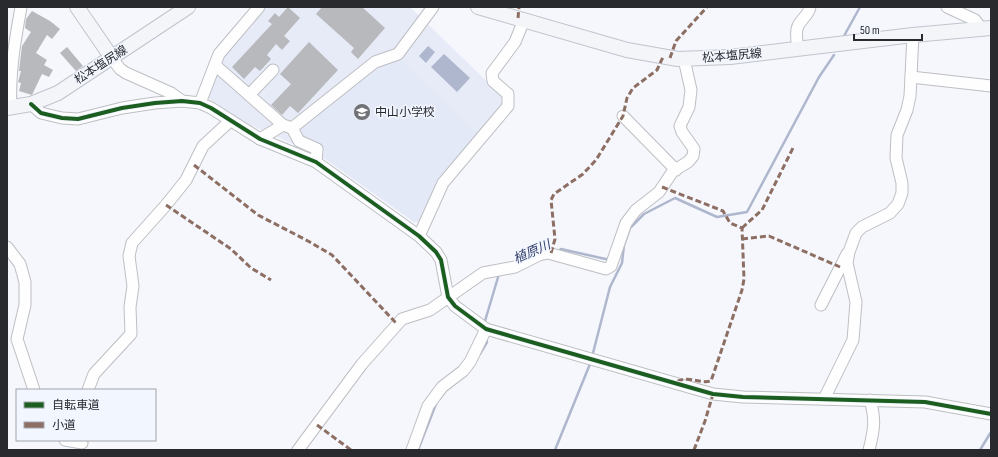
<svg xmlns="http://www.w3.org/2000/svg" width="998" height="457" viewBox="0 0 998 457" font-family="'Sofia Sans Condensed','Noto Sans JP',sans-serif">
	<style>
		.built { fill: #e7ebf7 }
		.green { fill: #e4e9f7 }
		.water { fill: #afb7ce }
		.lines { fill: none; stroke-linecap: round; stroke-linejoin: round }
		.stream { stroke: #afb7ce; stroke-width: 2.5 }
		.building { fill: #b8b9bd }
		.minor-casing { stroke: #bdbfc3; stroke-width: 13 }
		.major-casing { stroke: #c1c4cc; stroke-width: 16 }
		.minor { stroke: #fefeff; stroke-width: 11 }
		.major { stroke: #f4f5f9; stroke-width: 14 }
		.quiet { stroke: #8d6e63; stroke-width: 3; stroke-dasharray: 6 3; stroke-linecap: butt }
		.cycleway-casing { stroke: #f2f6ff; stroke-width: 6 }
		.cycleway { stroke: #1b5e20; stroke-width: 4 }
		.labels { text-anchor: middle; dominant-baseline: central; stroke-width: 3; stroke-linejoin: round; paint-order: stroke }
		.street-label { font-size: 12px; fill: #282a2e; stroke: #f2f6ff }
		.poi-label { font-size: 12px; fill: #282a2e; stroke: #f2f6ff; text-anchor: start }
		.water-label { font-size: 13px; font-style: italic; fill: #303d68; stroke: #f2f6ff }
	</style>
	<rect width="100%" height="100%" fill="#f5f7fc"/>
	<path class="built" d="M263,7H410L502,96V104L437,180L420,221L414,222L324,158L242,121L205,96L220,58Z"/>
	<path class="green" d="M399,58L477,133L437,180L420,221L414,222L324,158L323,147L302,140L294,131L377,65Z"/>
	<g class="water">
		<path d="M428,46L435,52L426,63L419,56Z"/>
		<path d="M444,54L470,78L457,92L431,67Z"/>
	</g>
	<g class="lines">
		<g class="stream">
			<path d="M844,36L860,7"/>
			<path d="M557,252L561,249L610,260"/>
			<path d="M485,321L499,274"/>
			<path d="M593,353L610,287L622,263L624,245L630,228L644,214L675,198L717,217L747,212L819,77L834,55"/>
			<path d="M480,354L487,342L486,338"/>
			<path d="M441,397L448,388"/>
			<path d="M418,450L436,404"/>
			<path d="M555,450L590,364"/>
			<path d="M980,450L991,432"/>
		</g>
	</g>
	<g class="building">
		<path d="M288,7L300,18L284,36L290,41L282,50L276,44L267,55L271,59L260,71L255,67L244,79L232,67L272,24L268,21L275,13L279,17Z"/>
		<path d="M322,7H362L385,28L358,59L351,52L354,48L316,14Z"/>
		<path d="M32,11L50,21L60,29L52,39L47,35L36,53L47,60L44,65L53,70L49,77L42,74L32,95L19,91L21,83L18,82L21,71H19L22,46L31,32L25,28L26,19Z"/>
		<path d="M309,42L338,70L298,113L290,106L282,115L271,105L291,84L280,74Z"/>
		<path d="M67,47L83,66L76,71L60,53Z"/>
	</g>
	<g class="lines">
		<g class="minor-casing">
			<g id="minor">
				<path d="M947,7L975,20L981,28"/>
				<path d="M798,49C797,42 795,32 798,26C801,19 809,15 810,7"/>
				<path d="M112,58L120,69L126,73L171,93L182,101"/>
				<path d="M215,65L283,125L292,128L375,62L398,54L433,7"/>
				<path d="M911,77L991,86"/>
				<path d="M249,95L273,70"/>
				<path d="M200,103L219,54L259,7"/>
				<path d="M31,104L41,113L62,118L78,119L122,108L155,103L182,101L200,103L211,108L260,139L316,162L419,236L436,252L441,260L448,297L455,306L486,329L713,394L743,397L925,402L991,414"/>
				<path d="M11,108C9,74 15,41 21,7"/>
				<path d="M623,116L676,170"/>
				<path d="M292,128L299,141L317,149L316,162"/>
				<path d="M260,139L283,125"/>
				<path d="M419,236L443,183L508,106V94L493,81L492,73L515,42L524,20"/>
				<path d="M7,247L20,264L25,282V305L17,339L34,390"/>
				<path d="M821,305L847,254"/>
				<path d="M88,390L94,374L131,334L130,307L133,286L129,256L132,243L166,205L186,180L203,146L230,121"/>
				<path d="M824,399L853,340L856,302L847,263L849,252L856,233L862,227L890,213L898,204L902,193V183L896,158L897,135L907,110L910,96L913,35"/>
				<path d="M65,440L82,443"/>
				<path d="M298,450L362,364L402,319L430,310L483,273L515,267L539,255L548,253L606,269L611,266L626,223L636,210L659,192L673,171L688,162L693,156L694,149L682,132L680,126L689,107L691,90L684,59"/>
				<path d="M412,450L428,406L442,387L463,371L470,362L486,329"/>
				<path d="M869,450C874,430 876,420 870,400"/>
			</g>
		</g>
		<g class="major-casing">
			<g id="major">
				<path d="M77,7L112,58"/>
				<path d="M478,7L627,50L678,59L730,57L913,35L991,28"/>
				<path d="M7,108L31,104L58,93L188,7"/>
			</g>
		</g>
		<use href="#minor" class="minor"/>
		<use href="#major" class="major"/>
		<g class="quiet">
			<path d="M518,18L519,7"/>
			<path d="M670,58L676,41L707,7"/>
			<path d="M194,165L258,215L308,241L332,255L396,323"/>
			<path d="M662,187L723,211L730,223L742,228L744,279L742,290L711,381C697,384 692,375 675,382"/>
			<path d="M166,205L231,249L251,268L271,280"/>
			<path d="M742,228L762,210L793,148"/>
			<path d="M742,239L769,236L840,267"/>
			<path d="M551,253L555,239L551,200L554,194L583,174L596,160L623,116L627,98L633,88L657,70L663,57"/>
			<path d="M317,425L351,450"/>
			<path d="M694,450L705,421L713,394"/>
		</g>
		<g class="cycleway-casing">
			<path id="cycleway" d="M31,104L41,113L62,118L78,119L122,108L155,103L182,101L200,103L211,108L260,139L316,162L419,236L436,252L441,260L448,297L455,306L486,329L713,394L743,397L925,402L991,414"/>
		</g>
		<use href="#cycleway" class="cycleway"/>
	</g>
	<defs>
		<g id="school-disc" transform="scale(0.9)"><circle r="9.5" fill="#707276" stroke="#f2f6ff"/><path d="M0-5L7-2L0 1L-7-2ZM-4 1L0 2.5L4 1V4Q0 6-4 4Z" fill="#fff"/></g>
	</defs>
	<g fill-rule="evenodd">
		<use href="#school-disc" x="362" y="112"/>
	</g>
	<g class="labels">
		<g class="street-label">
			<text transform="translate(732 56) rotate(-5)">松本塩尻線</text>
			<text transform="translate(101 65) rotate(-33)">松本塩尻線</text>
		</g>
		<g class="poi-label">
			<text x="375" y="112">中山小学校</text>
		</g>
		<g class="water-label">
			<text transform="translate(532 252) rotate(-24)">植原川</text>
		</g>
	</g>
	<rect width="998" height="457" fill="none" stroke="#282a2e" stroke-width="16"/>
	<rect x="16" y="389" width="140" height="52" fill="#f2f6ff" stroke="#a1a4ab"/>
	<rect x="24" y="402" width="20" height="6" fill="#1b5e20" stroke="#a1a4ab"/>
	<text x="52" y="409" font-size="12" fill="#282a2e">自転車道</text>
	<rect x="24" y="422" width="20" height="6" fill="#8d6e63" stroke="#a1a4ab"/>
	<text x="52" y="429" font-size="12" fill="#282a2e">小道</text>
	<path d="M854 34v6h68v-6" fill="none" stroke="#282a2e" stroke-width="2"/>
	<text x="860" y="34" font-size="12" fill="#282a2e" stroke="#f2f6ff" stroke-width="3" paint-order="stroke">50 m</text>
</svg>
